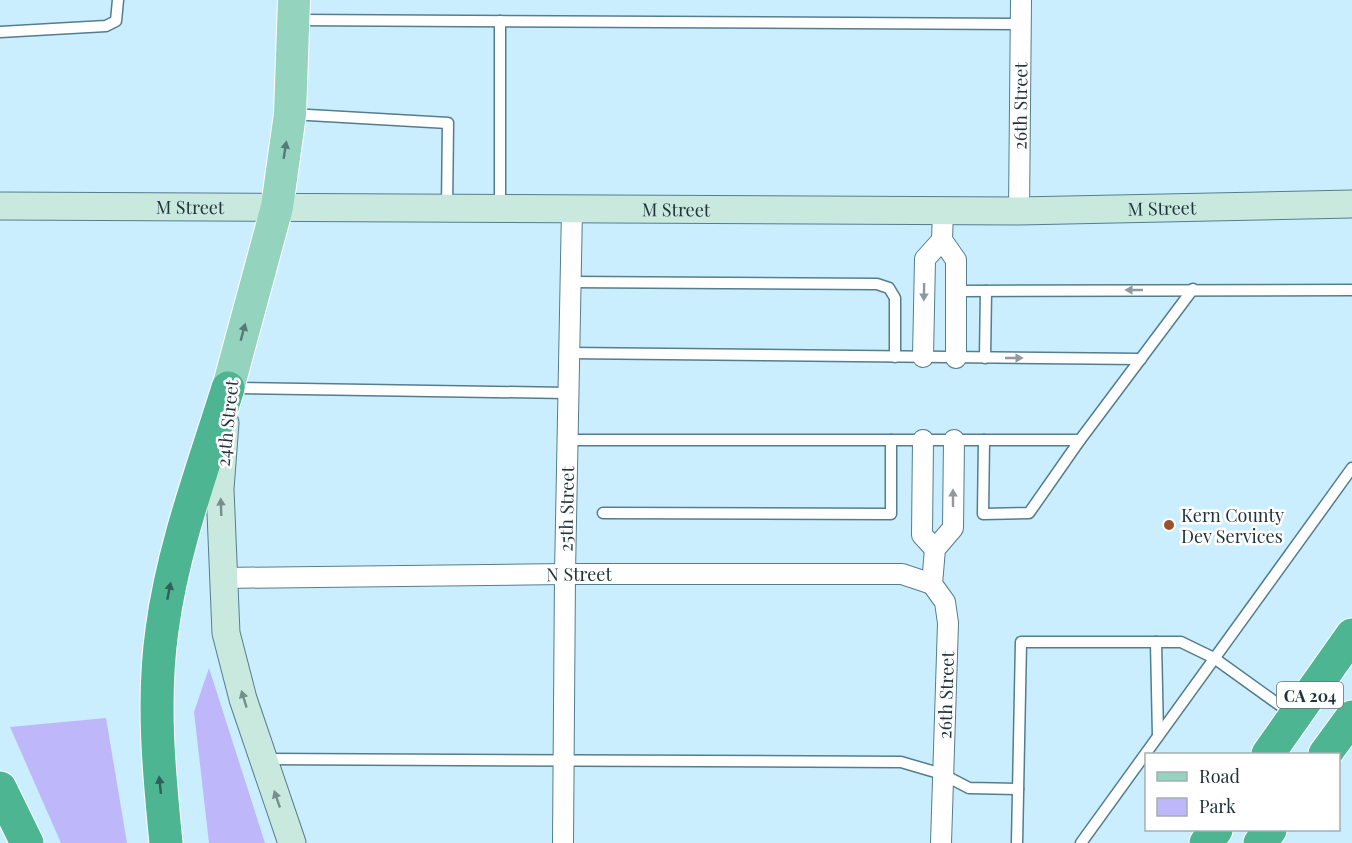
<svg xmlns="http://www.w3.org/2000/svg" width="1352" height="843" viewBox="0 0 1352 843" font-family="'Playfair Display',serif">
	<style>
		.green { fill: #beb8fb }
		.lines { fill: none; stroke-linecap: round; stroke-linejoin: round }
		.lane-casing { stroke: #547d8f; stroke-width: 13 }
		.street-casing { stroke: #547d8f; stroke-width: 22 }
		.secondary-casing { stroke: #547d8f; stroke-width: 29 }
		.primary-casing { stroke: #fff; stroke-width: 34 }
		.highway-casing { stroke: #fff; stroke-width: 35 }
		.lane { stroke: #fff; stroke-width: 10 }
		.street { stroke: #fff; stroke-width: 20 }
		.secondary { stroke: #cae9de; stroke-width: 27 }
		.primary { stroke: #94d3be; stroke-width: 32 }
		.highway { stroke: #4db592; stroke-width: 33 }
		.oneway { fill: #557b76 }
		.oneway2 { fill: #90999d }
		.oneway3 { fill: #768e8c }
		.oneway4 { fill: #306059 }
		.poi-dot { fill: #99522b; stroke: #fff; stroke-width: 2 }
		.labels { text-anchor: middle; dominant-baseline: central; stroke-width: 5; stroke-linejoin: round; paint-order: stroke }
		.shield { fill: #fff; stroke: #647076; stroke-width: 1.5 }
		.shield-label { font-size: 16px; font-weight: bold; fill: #21333b }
		.street-label { font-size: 18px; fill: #21333b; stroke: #fff }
		.poi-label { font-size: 18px; fill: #21333b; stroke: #fff; text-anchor: start }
	</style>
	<rect width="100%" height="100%" fill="#cbeefe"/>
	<g class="green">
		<path d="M209,668L265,843H209L194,712Z"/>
		<path d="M106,718L127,843H61L10,727Z"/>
	</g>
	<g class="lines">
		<g class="lane-casing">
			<g id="lane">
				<path d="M295,20L1021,24"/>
				<path d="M500,21V207"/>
				<path d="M0,32L106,26L116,21L118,0"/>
				<path d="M291,114L448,123L447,208"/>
				<path d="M570,282L877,284L889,288L895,298V357"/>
				<path d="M956,291L1352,290"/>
				<path d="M569,353L1141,359"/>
				<path d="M985,358L986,291"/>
				<path d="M231,388L568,393"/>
				<path d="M567,440H1080L1193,289"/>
				<path d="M984,440L983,514L1029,513L1080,440"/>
				<path d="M603,513L891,514V440"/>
				<path d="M1156,642L1158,736"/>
				<path d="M264,759L901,762L942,774L969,788L1018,789"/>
				<path d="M1017,843L1021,642H1181L1214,658L1292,714"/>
				<path d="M1081,843L1352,468"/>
			</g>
		</g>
		<g class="street-casing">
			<g id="street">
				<path d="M943,211L942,240L956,260V358"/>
				<path id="s1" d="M1019,211L1021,0"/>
				<path d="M923,357L925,259L942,240"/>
				<path d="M923,440L922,535L935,549"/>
				<path id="s2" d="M223,578L565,574H902L932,584"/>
				<path id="s3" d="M563,843L565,574L572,209"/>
				<path id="s4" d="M941,843L948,623L945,602L932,584L935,549L953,528L954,440"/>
			</g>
		</g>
		<g class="secondary-casing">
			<g id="secondary">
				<path id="s5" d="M0,206L1019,211L1352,204"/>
				<path d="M225,423L220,489L226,633L243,699L292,843"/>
			</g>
		</g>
		<g class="primary-casing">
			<path id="primary" d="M228,388L277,207L290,114L294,0"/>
		</g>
		<g class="highway-casing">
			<g id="highway">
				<path d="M1268,754L1352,635"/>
				<path d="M1325,754L1352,717"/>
				<path d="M0,788L27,843"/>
				<path d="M166,843C159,773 152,700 162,630C173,547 203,468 228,388"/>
				<path d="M1206,843L1216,830"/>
				<path d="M1260,843L1270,830"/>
			</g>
		</g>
		<use href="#lane" class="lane"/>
		<use href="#street" class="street"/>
		<use href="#secondary" class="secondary"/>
		<use href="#primary" class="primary"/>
		<use href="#highway" class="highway"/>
	</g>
	<defs><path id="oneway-solid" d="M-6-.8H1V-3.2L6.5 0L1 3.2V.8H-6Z" transform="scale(1.5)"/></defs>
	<g class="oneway">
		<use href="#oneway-solid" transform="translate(285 150) rotate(-81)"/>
		<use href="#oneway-solid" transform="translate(243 332) rotate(-75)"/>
	</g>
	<g class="oneway2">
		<use href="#oneway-solid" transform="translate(1134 290) rotate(180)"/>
		<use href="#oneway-solid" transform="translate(924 292) rotate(91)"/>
		<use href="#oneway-solid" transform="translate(1014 358)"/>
		<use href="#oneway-solid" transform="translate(953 498) rotate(-90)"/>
	</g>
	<g class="oneway3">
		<use href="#oneway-solid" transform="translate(221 507) rotate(-92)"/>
		<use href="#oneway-solid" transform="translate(244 699) rotate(-107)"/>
		<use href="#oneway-solid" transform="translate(277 799) rotate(-109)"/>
	</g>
	<g class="oneway4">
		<use href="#oneway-solid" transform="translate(169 591) rotate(-79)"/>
		<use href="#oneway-solid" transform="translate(160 785) rotate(-96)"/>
	</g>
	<circle class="poi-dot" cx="1169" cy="525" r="6"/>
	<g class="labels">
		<rect class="shield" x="1277" y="682" width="66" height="26" rx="4.5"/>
		<g class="shield-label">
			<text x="1310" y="695">CA 204</text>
		</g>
		<g class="street-label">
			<text stroke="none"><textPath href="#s1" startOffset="105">26th Street</textPath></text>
			<text stroke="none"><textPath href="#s5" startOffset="190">M Street</textPath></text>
			<text stroke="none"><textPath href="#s5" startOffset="1162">M Street</textPath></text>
			<text stroke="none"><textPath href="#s5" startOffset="676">M Street</textPath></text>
			<text transform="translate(227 423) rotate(-84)">24th Street</text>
			<text stroke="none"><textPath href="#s3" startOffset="334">25th Street</textPath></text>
			<text stroke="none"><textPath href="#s2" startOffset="356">N Street</textPath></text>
			<text stroke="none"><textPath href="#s4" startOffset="148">26th Street</textPath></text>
		</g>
		<g class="poi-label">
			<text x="1181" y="515">Kern County<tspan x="1181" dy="21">Dev Services</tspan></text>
		</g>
	</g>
	<rect x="1145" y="753" width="195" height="78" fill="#ffffff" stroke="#a6adb1" stroke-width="1.5"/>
	<rect x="1157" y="772" width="30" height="9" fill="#94d3be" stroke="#a6adb1" stroke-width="1.5"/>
	<text x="1199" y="783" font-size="18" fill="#21333b">Road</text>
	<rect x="1157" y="798" width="30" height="18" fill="#beb8fb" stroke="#a6adb1" stroke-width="1.5"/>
	<text x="1199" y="813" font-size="18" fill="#21333b">Park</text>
</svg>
